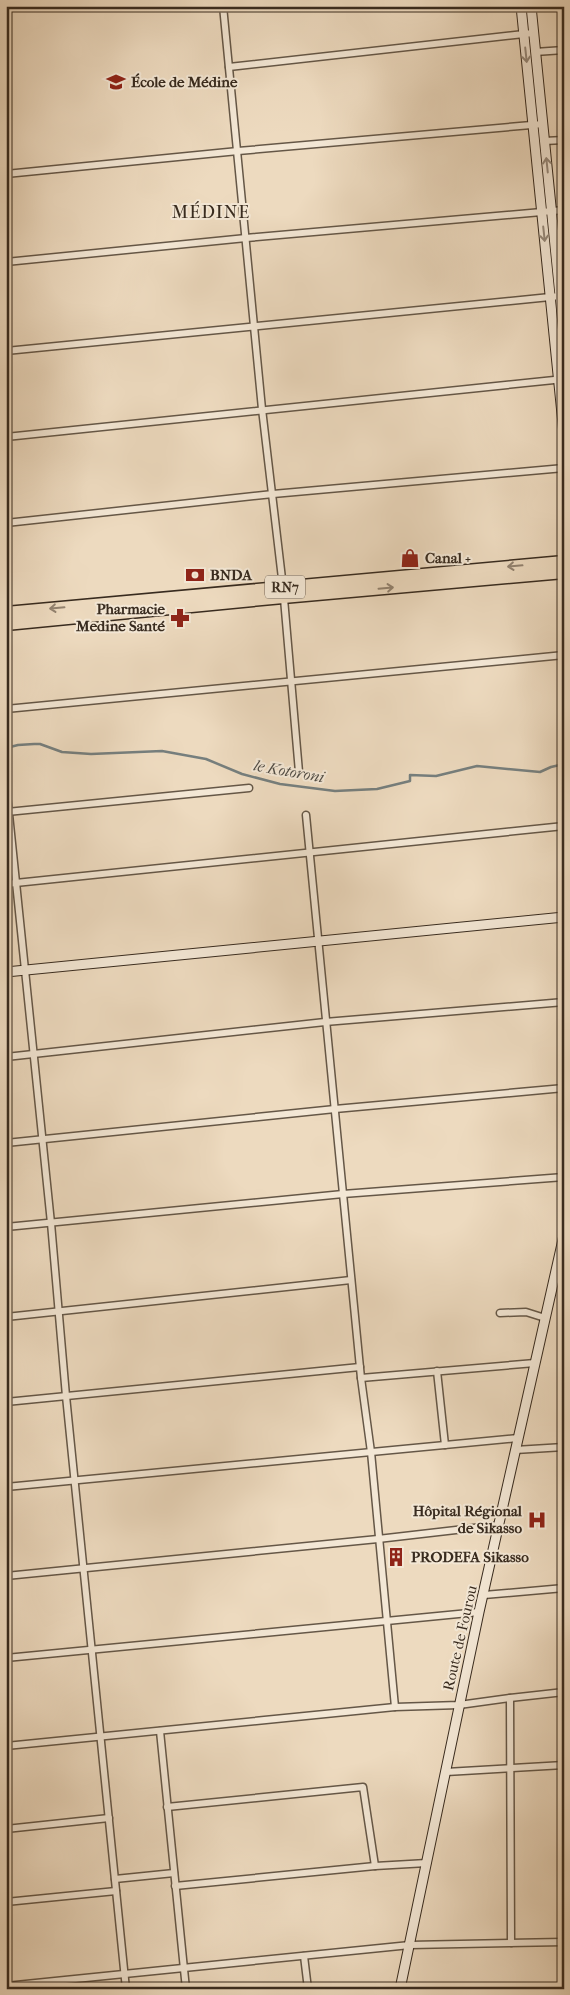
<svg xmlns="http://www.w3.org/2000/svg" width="570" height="1995" viewBox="0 0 570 1995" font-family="'IM FELL French Canon',serif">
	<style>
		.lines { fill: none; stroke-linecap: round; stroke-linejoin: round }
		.stream { stroke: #767f7e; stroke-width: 2.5 }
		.street-casing { stroke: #655747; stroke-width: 9 }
		.secondary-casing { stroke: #382b1f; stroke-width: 11 }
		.highway-casing { stroke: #382b1f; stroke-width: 15 }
		.street { stroke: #f3e7d5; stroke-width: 6 }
		.secondary { stroke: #f3e7d5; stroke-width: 9 }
		.highway { stroke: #eddabf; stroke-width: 12 }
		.oneway { stroke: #96897a }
		.oneway2 { stroke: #92826f }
		.labels { text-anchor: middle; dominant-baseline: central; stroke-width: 4; stroke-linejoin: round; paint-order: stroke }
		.shield { fill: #f3e7d5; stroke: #706356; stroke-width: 1 }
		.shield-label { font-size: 14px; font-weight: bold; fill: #382b1f }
		.poi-label { font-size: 15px; font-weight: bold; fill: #382b1f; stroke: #f3e7d5; text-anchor: start }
		.street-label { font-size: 15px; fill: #382b1f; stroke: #f3e7d5 }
		.water-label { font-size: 16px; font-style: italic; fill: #524e47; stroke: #f3e7d5 }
		.quarter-label { font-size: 18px; letter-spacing: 1px; fill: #382b1f; stroke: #f3e7d5 }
	</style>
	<rect width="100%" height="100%" fill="#eddabf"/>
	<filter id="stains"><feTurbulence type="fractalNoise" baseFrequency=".004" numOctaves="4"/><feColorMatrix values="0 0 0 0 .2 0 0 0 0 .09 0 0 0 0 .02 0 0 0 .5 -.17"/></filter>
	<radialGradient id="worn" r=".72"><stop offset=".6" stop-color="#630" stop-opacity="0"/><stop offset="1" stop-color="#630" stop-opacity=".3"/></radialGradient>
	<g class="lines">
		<path class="stream" d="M6,748L18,745L34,744H40L62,752L91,754L162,751L206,759L242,774L280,784L335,791L377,789L410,781V775L436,776L477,766L540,772L551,767L564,764"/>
		<g class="street-casing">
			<g id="street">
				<path d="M223,6L262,409L283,587L299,772"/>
				<path d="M535,52L564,50"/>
				<path d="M229,67L533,33"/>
				<path d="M544,141L564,140"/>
				<path d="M6,174L238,151L543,124"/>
				<path d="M6,262L246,238L564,210"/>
				<path d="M6,351L560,296"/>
				<path d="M6,437L564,379"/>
				<path d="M6,523L273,494L564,468"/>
				<path d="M6,709L564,655"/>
				<path d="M6,785L51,1223L66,1396L126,1989"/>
				<path d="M7,812L249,788"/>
				<path d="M306,815L361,1378L371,1452L395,1707"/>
				<path d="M6,884L564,826"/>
				<path d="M6,1057L325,1022L564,1002"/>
				<path d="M6,1143L335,1109L564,1088"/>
				<path d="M6,1227L343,1194L564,1177"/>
				<path d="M500,1313L526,1312L545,1318"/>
				<path d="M6,1317L351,1280"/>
				<path d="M437,1371L445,1445"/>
				<path d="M361,1378L535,1363"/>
				<path d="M6,1402L360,1367"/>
				<path d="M515,1450L564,1447"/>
				<path d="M6,1487L518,1438"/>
				<path d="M6,1576L378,1539L499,1525"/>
				<path d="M484,1595L564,1588"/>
				<path d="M6,1658L479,1612"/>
				<path d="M510,1698L511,1943"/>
				<path d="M160,1731L186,1989"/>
				<path d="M6,1746L395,1707L459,1705L510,1698L564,1692"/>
				<path d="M446,1772L564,1765"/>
				<path d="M167,1807L363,1787L375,1866"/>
				<path d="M6,1829L109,1818"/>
				<path d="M115,1879L174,1873"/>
				<path d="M175,1886L375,1866L427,1863"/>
				<path d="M6,1902L116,1891"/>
				<path d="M304,1956L308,1989"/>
				<path d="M6,1986L410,1945L564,1942"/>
			</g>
		</g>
		<g class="secondary-casing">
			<g id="secondary">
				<path d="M521,6L564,434"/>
				<path d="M531,6L564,336"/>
				<path d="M6,972L564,917"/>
				<path d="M400,1989L479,1612L564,1235"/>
			</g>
		</g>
		<g class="highway-casing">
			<g id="highway">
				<path d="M6,613L564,562"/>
				<path d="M6,624L283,597L564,572"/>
			</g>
		</g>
		<use href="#street" class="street"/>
		<use href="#secondary" class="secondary"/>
		<use href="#highway" class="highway"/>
	</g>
	<defs><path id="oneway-shaft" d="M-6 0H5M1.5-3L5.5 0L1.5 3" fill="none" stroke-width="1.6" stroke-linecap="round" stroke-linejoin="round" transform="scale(1.25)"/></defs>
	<g class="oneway">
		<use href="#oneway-shaft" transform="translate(526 55) rotate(84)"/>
		<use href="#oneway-shaft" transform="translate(547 165) rotate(-96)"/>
		<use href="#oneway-shaft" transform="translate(544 234) rotate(84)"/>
	</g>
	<g class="oneway2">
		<use href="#oneway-shaft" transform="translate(515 566) rotate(175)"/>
		<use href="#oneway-shaft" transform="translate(386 588) rotate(-5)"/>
		<use href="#oneway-shaft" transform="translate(57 608) rotate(175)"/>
	</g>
	<defs>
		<g id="school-bare" transform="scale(1.5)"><path d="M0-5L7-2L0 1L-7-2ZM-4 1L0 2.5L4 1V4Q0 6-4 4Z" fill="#8f2418" stroke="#f3e7d5" stroke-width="2.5" paint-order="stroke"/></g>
		<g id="shop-bare" transform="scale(1.5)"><path d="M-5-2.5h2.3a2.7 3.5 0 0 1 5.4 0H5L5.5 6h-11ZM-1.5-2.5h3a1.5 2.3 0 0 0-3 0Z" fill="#8f2418" stroke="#f3e7d5" stroke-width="2.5" paint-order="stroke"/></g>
		<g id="bank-bare" transform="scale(1.5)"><path d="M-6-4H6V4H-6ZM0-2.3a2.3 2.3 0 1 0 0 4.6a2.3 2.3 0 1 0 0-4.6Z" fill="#8f2418" stroke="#f3e7d5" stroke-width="2.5" paint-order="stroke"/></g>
		<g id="pharmacy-bare" transform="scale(1.5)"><path d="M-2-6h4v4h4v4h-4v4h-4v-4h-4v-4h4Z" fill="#8f2418" stroke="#f3e7d5" stroke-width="2.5" paint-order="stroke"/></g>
		<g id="hospital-bare" transform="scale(1.5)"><path d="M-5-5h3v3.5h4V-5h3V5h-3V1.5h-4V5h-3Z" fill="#8f2418" stroke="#f3e7d5" stroke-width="2.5" paint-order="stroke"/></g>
		<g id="building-bare" transform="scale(1.5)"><path d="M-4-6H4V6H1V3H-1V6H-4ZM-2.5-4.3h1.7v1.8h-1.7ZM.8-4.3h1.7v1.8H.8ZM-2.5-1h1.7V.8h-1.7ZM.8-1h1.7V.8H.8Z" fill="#8f2418" stroke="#f3e7d5" stroke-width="2.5" paint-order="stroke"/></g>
	</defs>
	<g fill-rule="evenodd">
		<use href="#school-bare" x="116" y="82"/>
		<use href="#shop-bare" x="410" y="558"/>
		<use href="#bank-bare" x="195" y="575"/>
		<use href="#pharmacy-bare" x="180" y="618"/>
		<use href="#hospital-bare" x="537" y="1520"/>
		<use href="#building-bare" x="396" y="1557"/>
	</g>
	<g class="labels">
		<rect class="shield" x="265" y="575.5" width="40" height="23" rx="4"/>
		<g class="shield-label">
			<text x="285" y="587">RN7</text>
		</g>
		<g class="poi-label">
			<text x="131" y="82">École de Médine</text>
			<text x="425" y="558">Canal +</text>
			<text x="210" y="575">BNDA</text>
			<text x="165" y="609" text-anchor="end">Pharmacie<tspan x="165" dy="17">Medine Santé</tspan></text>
			<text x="522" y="1511" text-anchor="end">Hôpital Régional<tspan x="522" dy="17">de Sikasso</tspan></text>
			<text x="411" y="1557">PRODEFA Sikasso</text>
		</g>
		<g class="street-label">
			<text transform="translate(460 1638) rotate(-77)">Route de Fourou</text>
		</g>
		<g class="water-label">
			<text transform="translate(289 771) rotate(10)">le Kotoroni</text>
		</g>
		<g class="quarter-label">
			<text x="211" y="212">MÉDINE</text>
		</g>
	</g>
	<rect width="570" height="1995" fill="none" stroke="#eddabf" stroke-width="25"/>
	<rect x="8" y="8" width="555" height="1980" fill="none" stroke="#382b1f" stroke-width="2.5"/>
	<rect x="12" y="12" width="545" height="1970" fill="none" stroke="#382b1f"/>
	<rect width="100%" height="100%" filter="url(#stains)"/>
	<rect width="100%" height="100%" fill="url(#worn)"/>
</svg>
